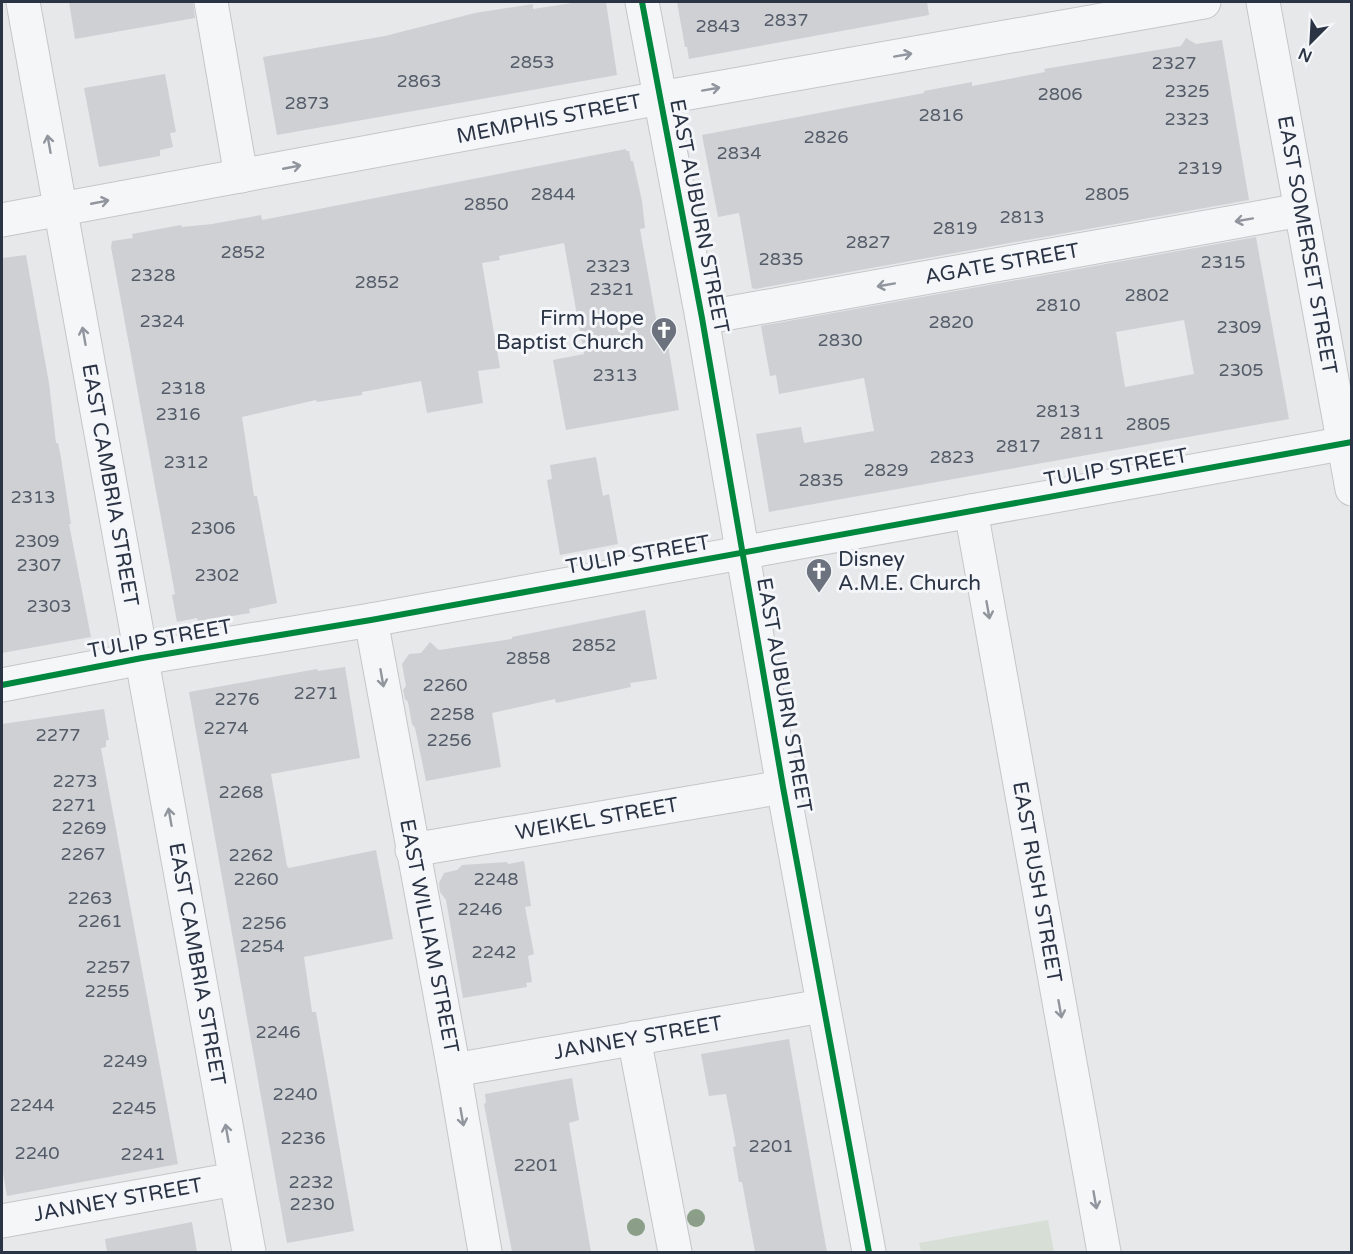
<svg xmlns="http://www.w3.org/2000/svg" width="1353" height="1254" viewBox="0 0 1353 1254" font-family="'Varela Round',sans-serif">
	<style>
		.pitch { fill: #d6ded6 }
		.building { fill: #ced0d3; fill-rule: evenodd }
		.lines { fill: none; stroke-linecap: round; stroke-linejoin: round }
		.minor-casing { stroke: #c4c6c8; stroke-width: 35 }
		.minor { stroke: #f5f6f7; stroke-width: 33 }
		.cycleway-casing { stroke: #f4f6f9; stroke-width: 10 }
		.cycleway { stroke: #00873e; stroke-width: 6 }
		.tree { fill: #8a9e88 }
		.oneway { stroke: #90959e }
		.labels { text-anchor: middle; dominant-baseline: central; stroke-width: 6; stroke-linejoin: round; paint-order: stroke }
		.number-label { font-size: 18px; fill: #545c69 }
		.street-label { font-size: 21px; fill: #2b3445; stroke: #f4f6f9 }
		.poi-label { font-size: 21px; fill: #2b3445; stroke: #f4f6f9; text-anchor: end }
	</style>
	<rect width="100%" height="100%" fill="#e6e8ea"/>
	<path class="pitch" d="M1048,1220L1054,1252H921L919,1243Z"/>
	<g class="building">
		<path d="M69,2H193L195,18L75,39Z"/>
		<path d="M579,2H606L617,75L277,135L263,57L385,36L475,13L533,4V9Z"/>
		<path d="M677,2H927L929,15L689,59L687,47H685Z"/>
		<path d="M1186,38L1196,44L1222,40L1249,200L755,289L752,288L739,213L718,217L702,135L924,93V91L972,82V86L1045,72L1044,69L1181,46Z"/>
		<path d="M165,74L176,132L170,133L173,147L160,150V156L99,167L84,88Z"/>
		<path d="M626,149V151H629L631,161H633L642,201L645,228L640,229L660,341L667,339L679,410L566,430L553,360L584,354L564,243L499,256L500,260L482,263L500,368L478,371L483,403L427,413L421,381L362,392V395L317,402L316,400L242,417L254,496H257L277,603L249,609L250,613L198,622L197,618L177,622L172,595L175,594L111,247L112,241L133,238L132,234L181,225L182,227L212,224L261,215L262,220Z"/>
		<path d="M1256,237L1289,419L769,512L756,434L801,427L804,443L874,431L864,378L779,394L776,375L770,376L761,326ZM1184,320L1194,374L1125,387L1116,332Z"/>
		<path d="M26,255L49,383L56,443H58L61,458L71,524H69L91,637L2,653V258Z"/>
		<path d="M596,457L603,496L609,494L618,544L560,555L547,480L552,479L550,465Z"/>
		<path d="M645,610L657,679L630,683L631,687L556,703L555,699L492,713L501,767L426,781L415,728L412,724L408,702L405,699L403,690L406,686L402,664L409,654L421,653L430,642L439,650L512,639V637Z"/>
		<path d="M345,667L360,758L271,774L287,866L289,868L376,850L393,939L304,957L312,1012H316L354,1231L287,1243L189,692L317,669L318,671Z"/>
		<path d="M104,709L109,740H106V747L101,748L178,1164L7,1196L2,1167V724Z"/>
		<path d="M524,861L531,906L525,907L534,954L528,956L532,982L526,983L527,987L463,998L446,900L440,892L439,883L444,873L457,870L462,865L507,862L508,864Z"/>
		<path d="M789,1039L813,1175L827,1252H755L742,1182H739L733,1147L736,1146L726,1094L709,1096L701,1054Z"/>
		<path d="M572,1078L579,1120L569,1123L591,1252H512L484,1104L486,1103L485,1094Z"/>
		<path d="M192,1222L197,1252H107L105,1239Z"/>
	</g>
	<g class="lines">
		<g class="minor-casing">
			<g id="minor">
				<path d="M23,2L249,1252"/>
				<path d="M211,2L241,176"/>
				<path d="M642,2L702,318L783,787L869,1252"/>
				<path d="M1263,2L1352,489"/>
				<path d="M2,220L660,98L1204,2"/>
				<path d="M702,318L1301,210"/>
				<path d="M971,511L1104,1252"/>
				<path d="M371,620L454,1070L485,1252"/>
				<path d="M2,685L142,658L371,620L1352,442"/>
				<path d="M412,850L783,787"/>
				<path d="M634,1038L675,1252"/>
				<path d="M454,1070L822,1006"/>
				<path d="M2,1221L235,1179"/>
			</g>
		</g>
		<use href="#minor" class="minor"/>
		<g class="cycleway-casing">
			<g id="cycleway">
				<path d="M642,2L702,318L783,787L869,1252"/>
				<path d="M2,685L142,658L371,620L1352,442"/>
			</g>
		</g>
		<use href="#cycleway" class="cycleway"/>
	</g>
	<g class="tree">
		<circle cx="696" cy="1218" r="9"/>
		<circle cx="636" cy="1227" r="9"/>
	</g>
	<defs><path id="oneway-shaft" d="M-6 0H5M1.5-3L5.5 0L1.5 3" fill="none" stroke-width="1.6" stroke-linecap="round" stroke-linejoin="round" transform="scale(1.5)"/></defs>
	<g class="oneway">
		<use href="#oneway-shaft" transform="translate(903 55) rotate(-10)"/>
		<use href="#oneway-shaft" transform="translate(711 89) rotate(-10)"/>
		<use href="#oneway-shaft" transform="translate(49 144) rotate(-100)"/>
		<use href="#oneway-shaft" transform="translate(292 167) rotate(-11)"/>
		<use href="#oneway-shaft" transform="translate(100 202) rotate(-11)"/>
		<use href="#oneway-shaft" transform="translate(1244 220) rotate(170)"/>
		<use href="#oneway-shaft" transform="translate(886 285) rotate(170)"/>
		<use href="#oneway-shaft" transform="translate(84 336) rotate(-100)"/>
		<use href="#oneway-shaft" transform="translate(988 610) rotate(80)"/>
		<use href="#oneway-shaft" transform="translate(382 678) rotate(80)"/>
		<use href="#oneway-shaft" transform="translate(170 817) rotate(-100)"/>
		<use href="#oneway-shaft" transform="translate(1060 1009) rotate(80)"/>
		<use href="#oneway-shaft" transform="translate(462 1117) rotate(80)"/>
		<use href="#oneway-shaft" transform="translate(227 1133) rotate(-100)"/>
		<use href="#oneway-shaft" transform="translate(1095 1200) rotate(80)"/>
	</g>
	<defs>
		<g id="church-pin" transform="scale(1.35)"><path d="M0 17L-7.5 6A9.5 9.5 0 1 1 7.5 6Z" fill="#6c737f" stroke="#f4f6f9"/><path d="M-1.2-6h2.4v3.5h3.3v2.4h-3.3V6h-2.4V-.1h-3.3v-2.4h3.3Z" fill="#fff"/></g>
	</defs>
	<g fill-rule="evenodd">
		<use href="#church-pin" x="664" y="330"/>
		<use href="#church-pin" x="819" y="571"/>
	</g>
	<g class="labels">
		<g class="number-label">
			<text x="786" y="20">2837</text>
			<text x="718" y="26">2843</text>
			<text x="532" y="62">2853</text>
			<text x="1174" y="63">2327</text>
			<text x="419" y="81">2863</text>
			<text x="1187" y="91">2325</text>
			<text x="1060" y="94">2806</text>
			<text x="307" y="103">2873</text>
			<text x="941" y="115">2816</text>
			<text x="1187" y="119">2323</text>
			<text x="826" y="137">2826</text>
			<text x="739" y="153">2834</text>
			<text x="1200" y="168">2319</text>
			<text x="553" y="194">2844</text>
			<text x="1107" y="194">2805</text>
			<text x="486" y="204">2850</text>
			<text x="1022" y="217">2813</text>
			<text x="955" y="228">2819</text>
			<text x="868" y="242">2827</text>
			<text x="243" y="252">2852</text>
			<text x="781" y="259">2835</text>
			<text x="1223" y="262">2315</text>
			<text x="608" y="266">2323</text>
			<text x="153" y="275">2328</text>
			<text x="377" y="282">2852</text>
			<text x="612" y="289">2321</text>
			<text x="1147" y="295">2802</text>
			<text x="1058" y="305">2810</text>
			<text x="162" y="321">2324</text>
			<text x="951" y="322">2820</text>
			<text x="1239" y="327">2309</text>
			<text x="840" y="340">2830</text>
			<text x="1241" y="370">2305</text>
			<text x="615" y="375">2313</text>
			<text x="183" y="388">2318</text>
			<text x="1058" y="411">2813</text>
			<text x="178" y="414">2316</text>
			<text x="1148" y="424">2805</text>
			<text x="1082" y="433">2811</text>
			<text x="1018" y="446">2817</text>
			<text x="952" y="457">2823</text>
			<text x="186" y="462">2312</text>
			<text x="886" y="470">2829</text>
			<text x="821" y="480">2835</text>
			<text x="33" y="497">2313</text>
			<text x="213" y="528">2306</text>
			<text x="37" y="541">2309</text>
			<text x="39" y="565">2307</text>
			<text x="217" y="575">2302</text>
			<text x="49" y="606">2303</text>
			<text x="594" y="645">2852</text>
			<text x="528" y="658">2858</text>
			<text x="445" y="685">2260</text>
			<text x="316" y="693">2271</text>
			<text x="237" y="699">2276</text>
			<text x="452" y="714">2258</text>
			<text x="226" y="728">2274</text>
			<text x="58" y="735">2277</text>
			<text x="449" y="740">2256</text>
			<text x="75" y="781">2273</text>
			<text x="241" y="792">2268</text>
			<text x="74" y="805">2271</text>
			<text x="84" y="828">2269</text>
			<text x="83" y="854">2267</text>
			<text x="251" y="855">2262</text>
			<text x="256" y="879">2260</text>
			<text x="496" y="879">2248</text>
			<text x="90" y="898">2263</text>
			<text x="480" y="909">2246</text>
			<text x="100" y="921">2261</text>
			<text x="264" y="923">2256</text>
			<text x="262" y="946">2254</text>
			<text x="494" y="952">2242</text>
			<text x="108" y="967">2257</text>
			<text x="107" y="991">2255</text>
			<text x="278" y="1032">2246</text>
			<text x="125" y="1061">2249</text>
			<text x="295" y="1094">2240</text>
			<text x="32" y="1105">2244</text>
			<text x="134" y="1108">2245</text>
			<text x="303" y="1138">2236</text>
			<text x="771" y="1146">2201</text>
			<text x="37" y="1153">2240</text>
			<text x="143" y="1154">2241</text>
			<text x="536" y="1165">2201</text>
			<text x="311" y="1182">2232</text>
			<text x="312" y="1204">2230</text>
		</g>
		<g class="street-label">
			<text transform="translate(549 119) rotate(-11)">MEMPHIS STREET</text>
			<text transform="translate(699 216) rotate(79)">EAST AUBURN STREET</text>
			<text transform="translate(1307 245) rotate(80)">EAST SOMERSET STREET</text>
			<text transform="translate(1002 264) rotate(-10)">AGATE STREET</text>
			<text transform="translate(1116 468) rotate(-10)">TULIP STREET</text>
			<text transform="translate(110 485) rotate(80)">EAST CAMBRIA STREET</text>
			<text transform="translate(638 555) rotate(-10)">TULIP STREET</text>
			<text transform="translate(160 639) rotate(-10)">TULIP STREET</text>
			<text transform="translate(784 695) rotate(80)">EAST AUBURN STREET</text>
			<text transform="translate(597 819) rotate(-10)">WEIKEL STREET</text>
			<text transform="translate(1037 882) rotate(80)">EAST RUSH STREET</text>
			<text transform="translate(429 936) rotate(79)">EAST WILLIAM STREET</text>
			<text transform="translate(197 964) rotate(80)">EAST CAMBRIA STREET</text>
			<text transform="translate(638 1038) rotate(-10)">JANNEY STREET</text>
			<text transform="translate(118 1200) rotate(-10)">JANNEY STREET</text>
		</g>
		<g class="poi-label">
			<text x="644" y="318">Firm Hope<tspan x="644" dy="24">Baptist Church</tspan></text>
			<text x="838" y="559" text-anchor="start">Disney<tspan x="838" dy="24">A.M.E. Church</tspan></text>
		</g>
	</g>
	<rect width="1353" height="1254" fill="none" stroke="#2b3445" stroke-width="6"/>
	<g transform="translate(1311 42) rotate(204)" stroke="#f4f6f9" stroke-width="4.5" paint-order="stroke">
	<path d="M0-4.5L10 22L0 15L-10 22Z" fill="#2b3445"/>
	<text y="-9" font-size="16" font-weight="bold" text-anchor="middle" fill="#2b3445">N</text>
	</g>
</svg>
